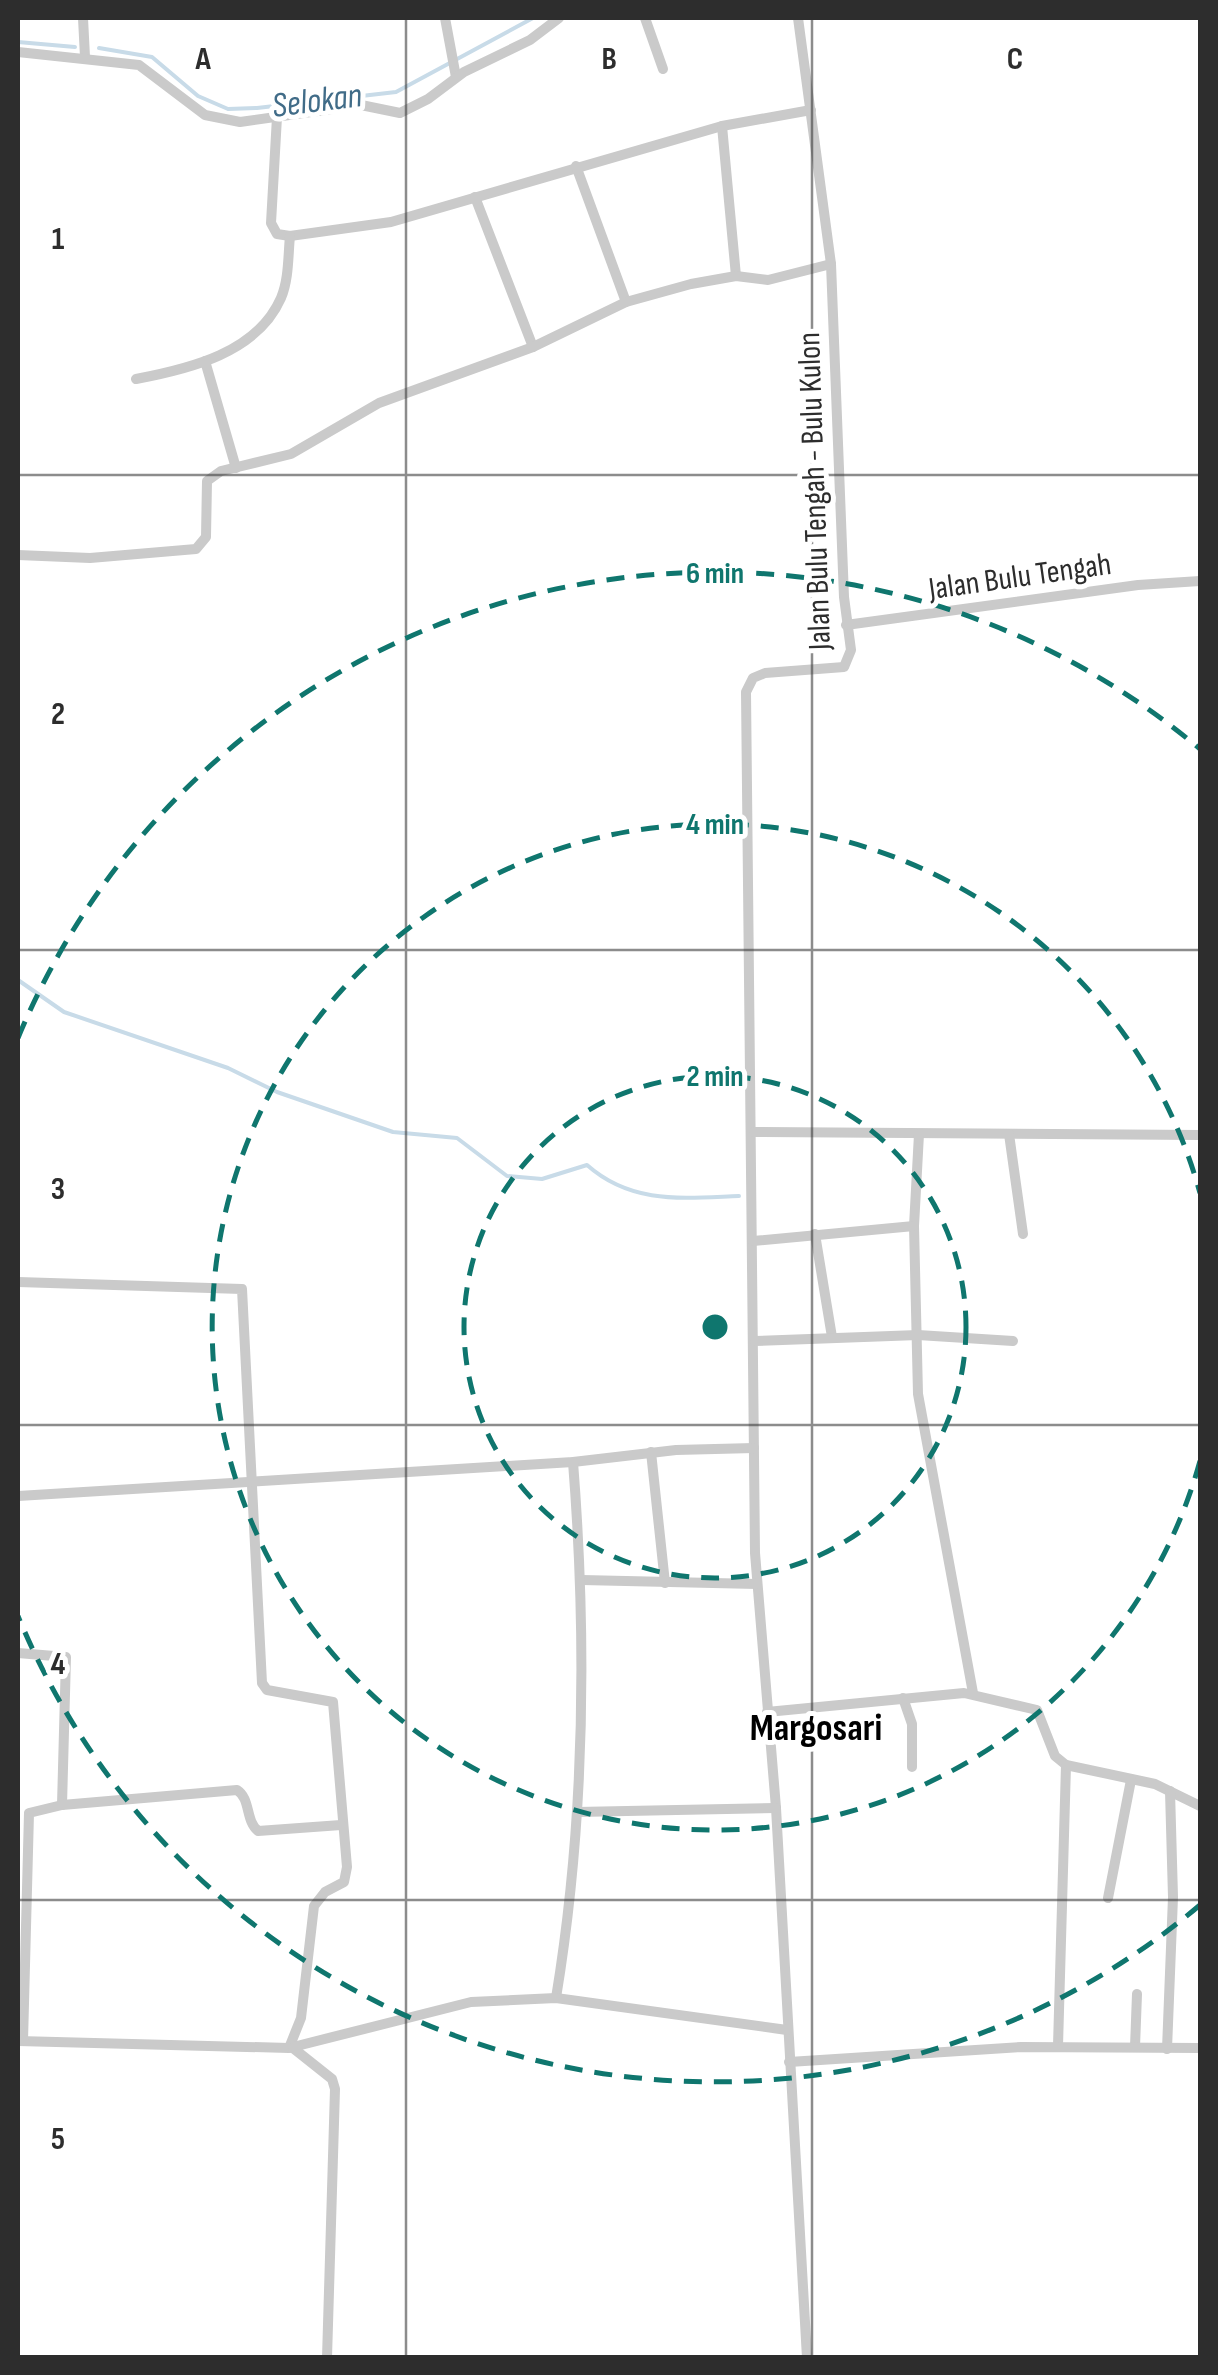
<svg xmlns="http://www.w3.org/2000/svg" width="1218" height="2375" viewBox="0 0 1218 2375" font-family="'Sofia Sans Condensed',sans-serif">
	<style>
		.lines { fill: none; stroke-linecap: round; stroke-linejoin: round }
		.stream { stroke: #c8dbe8; stroke-width: 4 }
		.minor { stroke: #cacaca; stroke-width: 10 }
		.grid { fill: none; stroke: #2d2d2d; stroke-width: 2.5; stroke-opacity: 0.55 }
		.ring { fill: none; stroke: #0f766e; stroke-width: 5; stroke-dasharray: 18 12 }
		.labels { text-anchor: middle; dominant-baseline: central; stroke-width: 10; stroke-linejoin: round; paint-order: stroke }
		.street-label { font-size: 32px; fill: #2d2d2d; stroke: #fff }
		.water-label { font-size: 35px; font-style: italic; fill: #416c88; stroke: #fff }
		.quarter-label { font-size: 38px; font-weight: bold; fill: #000; stroke: #fff }
		.grid-label { font-size: 32px; text-anchor: middle; font-weight: bold; fill: #2d2d2d; stroke: #fff; stroke-width: 10; stroke-linejoin: round; paint-order: stroke }
		.centre { fill: #0f766e; stroke: #fff; stroke-width: 5 }
		.ring-label { font-size: 30px; text-anchor: middle; font-weight: bold; fill: #0f766e; stroke: #fff; stroke-width: 10; stroke-linejoin: round; paint-order: stroke }
	</style>
	<rect width="100%" height="100%" fill="#fff"/>
	<g class="lines">
		<g class="stream">
			<path d="M18,42L75,47"/>
			<path d="M99,48L152,57L198,96L228,109L257,108L396,92L533,18"/>
			<path d="M18,980L64,1012L228,1068L277,1092L393,1132L457,1138L507,1176L542,1179L587,1165C632,1205 684,1198 739,1196"/>
		</g>
		<g class="minor">
			<path d="M83,18L85,57"/>
			<path d="M445,18L456,77"/>
			<path d="M645,18L663,69"/>
			<path d="M798,18L831,264L844,597L851,650L844,667L765,673L753,678L746,692L755,1553L776,1808L807,2358"/>
			<path d="M18,52L139,65L205,115L240,122L361,105L400,113L428,99L464,72L530,40L559,18"/>
			<path d="M277,117L271,223L277,234L290,236L391,222L722,126L811,110"/>
			<path d="M722,126L736,276"/>
			<path d="M576,166L626,302"/>
			<path d="M475,197L533,347"/>
			<path d="M205,361L236,468"/>
			<path d="M136,379C189,369 257,353 281,298C289,279 288,256 290,236"/>
			<path d="M18,555L90,558L196,549L206,537L207,481L221,471L291,454L379,403L533,347L626,302L691,284L736,276L768,280L831,264"/>
			<path d="M846,625L1138,585L1200,581"/>
			<path d="M754,1132L1200,1135"/>
			<path d="M919,1134L914,1226L918,1394L973,1693"/>
			<path d="M1009,1134L1023,1234"/>
			<path d="M815,1234L832,1337"/>
			<path d="M753,1241L914,1226"/>
			<path d="M18,1282L242,1289L262,1683L267,1690L333,1702L347,1867L344,1882L325,1892L314,1906L301,2018L289,2048"/>
			<path d="M755,1341L918,1335L1013,1341"/>
			<path d="M651,1452L665,1583"/>
			<path d="M18,1496L573,1462L676,1450L754,1448"/>
			<path d="M582,1580L757,1584"/>
			<path d="M18,1653L66,1657L62,1805"/>
			<path d="M903,1698L912,1724V1767"/>
			<path d="M767,1712L964,1693L1037,1710L1055,1756L1066,1765L1155,1784L1200,1806"/>
			<path d="M577,1812L776,1808"/>
			<path d="M1108,1898L1131,1780"/>
			<path d="M556,1998C585,1822 587,1640 573,1462"/>
			<path d="M18,2041L289,2048L471,2002L556,1998L787,2030"/>
			<path d="M23,2041L29,1813L62,1805L237,1790C251,1799 245,1820 258,1831L341,1825"/>
			<path d="M1058,2046L1066,1765"/>
			<path d="M1135,2047L1137,1994"/>
			<path d="M293,2048L332,2079L335,2089L327,2358"/>
			<path d="M1167,2049L1173,1897L1170,1791"/>
			<path d="M789,2062L1021,2047L1200,2048"/>
		</g>
	</g>
	<path class="grid" d="M406,18V2358M812,18V2358M18,475H1200M18,950H1200M18,1425H1200M18,1900H1200"/>
	<g class="ring">
		<circle cx="715" cy="1327" r="251"/>
		<path d="M1200 1461A503 503 0 1 1 1200 1193"/>
		<path d="M1200 1905A754 754 0 0 1 18 1616M18 1038A754 754 0 0 1 1200 749"/>
	</g>
	<g class="labels">
		<g class="street-label">
			<text transform="translate(815 491) rotate(-92)">Jalan Bulu Tengah - Bulu Kulon</text>
			<text transform="translate(1020 577) rotate(-8)">Jalan Bulu Tengah</text>
		</g>
		<g class="water-label">
			<text transform="translate(317 101) rotate(-7)">Selokan</text>
		</g>
		<g class="quarter-label">
			<text x="816" y="1728">Margosari</text>
		</g>
	</g>
	<g class="grid-label">
		<text x="203" y="69">A</text>
		<text x="609" y="69">B</text>
		<text x="1015" y="69">C</text>
		<text x="58" y="249">1</text>
		<text x="58" y="724">2</text>
		<text x="58" y="1199">3</text>
		<text x="58" y="1674">4</text>
		<text x="58" y="2149">5</text>
	</g>
	<circle cx="715" cy="1327" r="15" class="centre"/>
	<g class="ring-label">
		<text x="715" y="583">6 min</text>
		<text x="715" y="834">4 min</text>
		<text x="715" y="1086">2 min</text>
	</g>
	<rect width="1218" height="2375" fill="none" stroke="#2d2d2d" stroke-width="40"/>
</svg>
